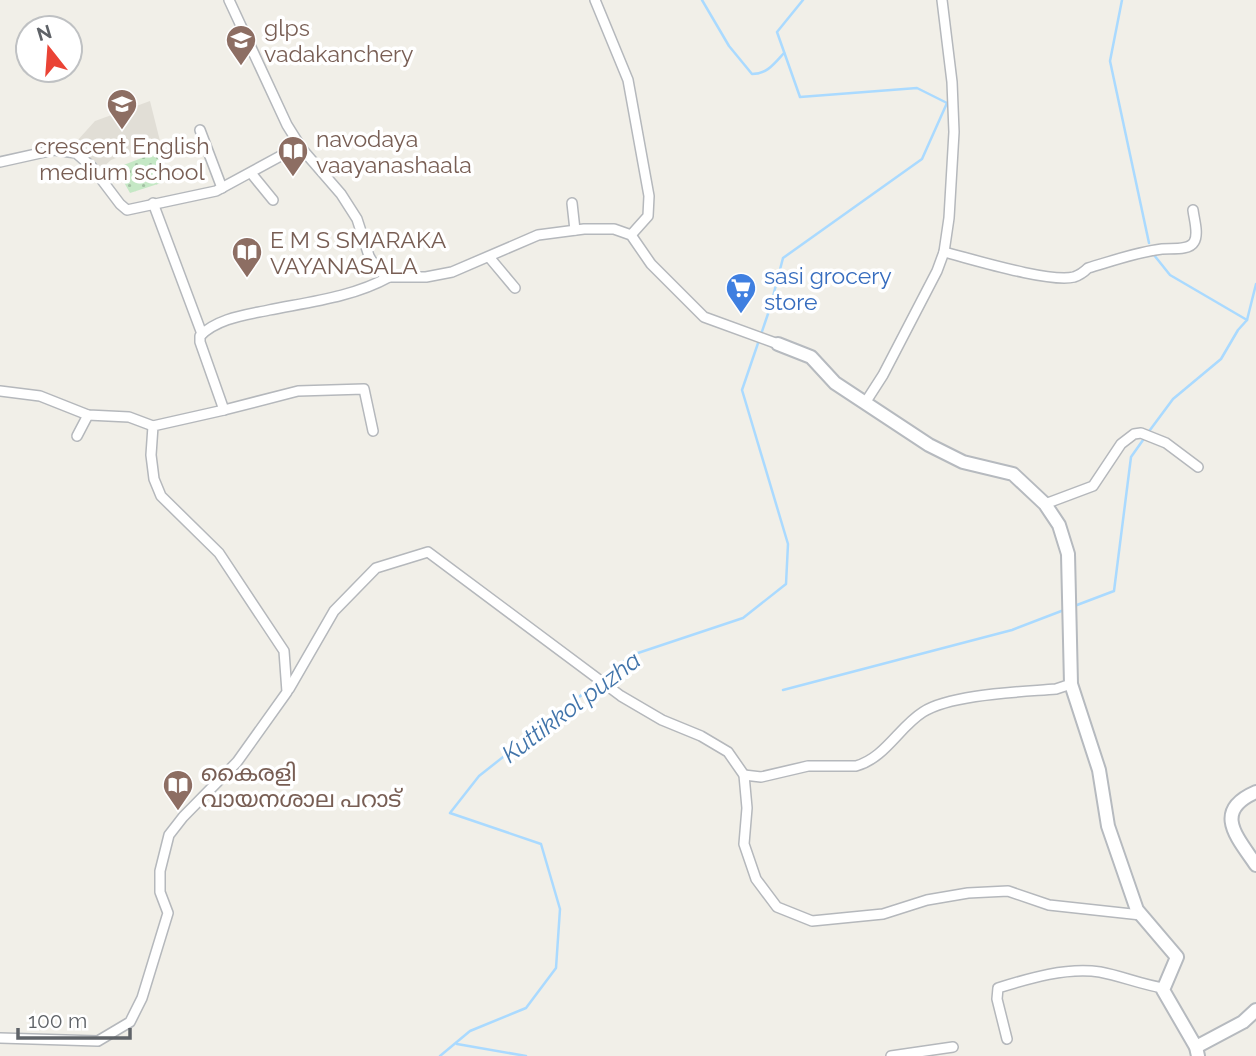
<svg xmlns="http://www.w3.org/2000/svg" width="1256" height="1056" viewBox="0 0 1256 1056" font-family="Raleway,'Noto Sans Malayalam',sans-serif">
	<style>
		.education { fill: #e1ded6 }
		.green { fill: url(#green-dots) }
		.lines { fill: none; stroke-linecap: round; stroke-linejoin: round }
		.stream { stroke: #aadaff; stroke-width: 2.5 }
		.street-casing { stroke: #b5b8bc; stroke-width: 12 }
		.secondary-casing { stroke: #b6babf; stroke-width: 16 }
		.street { stroke: #fff; stroke-width: 9 }
		.secondary { stroke: #fff; stroke-width: 12 }
		.labels { text-anchor: middle; dominant-baseline: central; stroke-width: 7; stroke-linejoin: round; paint-order: stroke }
		.education-label { font-size: 23px; fill: #785e54; stroke: #fff; text-anchor: start }
		.shop-label { font-size: 23px; fill: #366cbe; stroke: #fff; text-anchor: start }
		.water-label { font-size: 24px; font-style: italic; fill: #4174aa; stroke: #fff }
	</style>
	<defs>
		<pattern id="green-dots" width="8" height="8" patternUnits="userSpaceOnUse" patternTransform="scale(1.75)"><rect width="8" height="8" fill="#c5e8c5"/><path d="M2 2h.1M6 6h.1" fill="none" stroke="#a3c0a4" stroke-width="1.8" stroke-linecap="round"/></pattern>
	</defs>
	<rect width="100%" height="100%" fill="#f1efe8"/>
	<path class="education" d="M150,101L160,141L111,160L100,170L90,161L77,141L95,121Z"/>
	<path class="green" d="M157,152L164,182L130,193L116,168Z"/>
	<g class="lines">
		<g class="stream">
			<path d="M702,0L729,46L752,74C767,74 774,64 784,53"/>
			<path d="M1122,0L1110,61L1149,243"/>
			<path d="M1247,320L1256,284"/>
			<path d="M1150,430L1173,399L1221,359L1238,330L1247,320L1170,275L1154,255"/>
			<path d="M1077,605L1114,591L1131,457L1143,440"/>
			<path d="M603,678L632,655L743,618L786,584L788,544L742,390L770,308L783,258L922,159L947,103L917,88L800,97L777,32L803,0"/>
			<path d="M783,690L1012,630L1064,610"/>
			<path d="M457,1044L526,1056"/>
			<path d="M440,1056L470,1031L526,1008L556,968L560,909L541,844L450,813L479,776L598,682"/>
		</g>
		<g class="street-casing">
			<g id="street">
				<path d="M229,0L287,125L302,149"/>
				<path d="M595,0L628,80L649,196L648,216L631,235"/>
				<path d="M200,130L222,188"/>
				<path d="M0,162L54,150L76,153L92,167L120,204L127,210L216,191L286,153L302,149L341,194L357,219L369,256L377,270L389,277H426L452,272L538,235L584,229H614L631,235L651,264L704,317L778,344"/>
				<path d="M251,173L273,200"/>
				<path d="M153,203L202,334"/>
				<path d="M572,203L575,230"/>
				<path d="M944,252C972,259 1049,283 1074,277C1080,275 1084,272 1088,268C1112,261 1137,252 1162,249C1171,248 1189,251 1194,242C1199,234 1194,219 1193,210"/>
				<path d="M489,257L515,288"/>
				<path d="M0,391L40,396L88,415L129,417L153,426"/>
				<path d="M865,403L883,375L937,271L944,252L949,218L954,132L952,82L942,0"/>
				<path d="M224,410L298,391L364,389L373,431"/>
				<path d="M77,436L88,415"/>
				<path d="M1045,504L1093,486L1121,444L1134,434L1141,433L1166,443L1198,467"/>
				<path d="M289,689L334,611L376,568L428,552L621,696L662,720L701,736L728,752L744,775L747,808L744,844L756,879L777,907L812,921L883,914L927,900L968,893L1008,891L1049,905L1141,915"/>
				<path d="M744,775L761,777L808,766H856C885,758 899,727 923,712C951,694 1021,692 1056,689L1071,684"/>
				<path d="M0,1038L98,1041L130,1022L142,998L168,913L160,892V871L169,835L183,817L237,762L287,692L284,651L219,553L161,496L154,479L151,455L153,426L224,410L200,342V336C218,318 246,315 269,310C309,302 353,297 389,277"/>
				<path d="M1007,1039L997,999L998,988C1030,978 1067,967 1100,972C1122,976 1142,985 1164,988"/>
				<path d="M891,1056L953,1047"/>
			</g>
		</g>
		<g class="secondary-casing">
			<g id="secondary">
				<path d="M778,344L811,357L835,383L929,445L963,462L1013,474L1045,504L1059,525L1068,554L1071,684L1099,770L1108,826L1137,910L1177,957L1163,990L1196,1047L1198,1056"/>
				<path d="M1256,792C1212,811 1237,837 1256,865"/>
				<path d="M1196,1047L1243,1022L1256,1010"/>
			</g>
		</g>
		<use href="#street" class="street"/>
		<use href="#secondary" class="secondary"/>
	</g>
	<defs>
		<g id="school-pin" transform="scale(1.575)"><path d="M0 17L-7.5 6A9.5 9.5 0 1 1 7.5 6Z" fill="#8d6e63" stroke="#fff"/><path d="M0-5L7-2L0 1L-7-2ZM-4 1L0 2.5L4 1V4Q0 6-4 4Z" fill="#fff"/></g>
		<g id="library-pin" transform="scale(1.575)"><path d="M0 17L-7.5 6A9.5 9.5 0 1 1 7.5 6Z" fill="#8d6e63" stroke="#fff"/><path d="M-6-4Q-3-5.5-.7-3.5V5Q-3 3-6 4ZM6-4Q3-5.5 .7-3.5V5Q3 3 6 4Z" fill="#fff"/></g>
		<g id="supermarket-pin" transform="scale(1.575)"><path d="M0 17L-7.5 6A9.5 9.5 0 1 1 7.5 6Z" fill="#3f7fe0" stroke="#fff"/><path d="M-6-5.5h2.5l.6 2H6L4.5 2H-2.5L-4.4-4H-6ZM-1.5 3.2a1.3 1.3 0 1 0 .1 0ZM3 3.2a1.3 1.3 0 1 0 .1 0Z" fill="#fff"/></g>
	</defs>
	<g fill-rule="evenodd">
		<use href="#school-pin" x="241" y="40"/>
		<use href="#school-pin" x="122" y="104"/>
		<use href="#library-pin" x="293" y="151"/>
		<use href="#library-pin" x="247" y="252"/>
		<use href="#supermarket-pin" x="741" y="288"/>
		<use href="#library-pin" x="178" y="785"/>
	</g>
	<g class="labels">
		<g class="education-label">
			<text x="264" y="27">glps<tspan x="264" dy="26">vadakanchery</tspan></text>
			<text x="316" y="138">navodaya<tspan x="316" dy="26">vaayanashaala</tspan></text>
			<text x="122" y="145" text-anchor="middle">crescent English<tspan x="122" dy="26">medium school</tspan></text>
			<text x="270" y="239">E M S SMARAKA<tspan x="270" dy="26">VAYANASALA</tspan></text>
			<text x="201" y="772">കൈരളി<tspan x="201" dy="26">വായനശാല പറാട്</tspan></text>
		</g>
		<g class="shop-label">
			<text x="764" y="275">sasi grocery<tspan x="764" dy="26">store</tspan></text>
		</g>
		<g class="water-label">
			<text transform="translate(571 707) rotate(-37)">Kuttikkol puzha</text>
		</g>
	</g>
	<g transform="translate(49 49) rotate(343)"><circle r="33" fill="#ffffff" stroke="#bfc1c3" stroke-width="2"/>
	<path d="M0-5L12 26L0 18L-12 26Z" fill="#ea4335"/>
	<text y="-10" font-size="19" font-weight="bold" text-anchor="middle" fill="#5f6368">N</text>
	</g>
	<path d="M18 1028v10h112v-10" fill="none" stroke="#5f6368" stroke-width="3.5"/>
	<text x="28" y="1028" font-size="21" fill="#5f6368" stroke="#ffffff" stroke-width="5" paint-order="stroke">100 m</text>
</svg>
